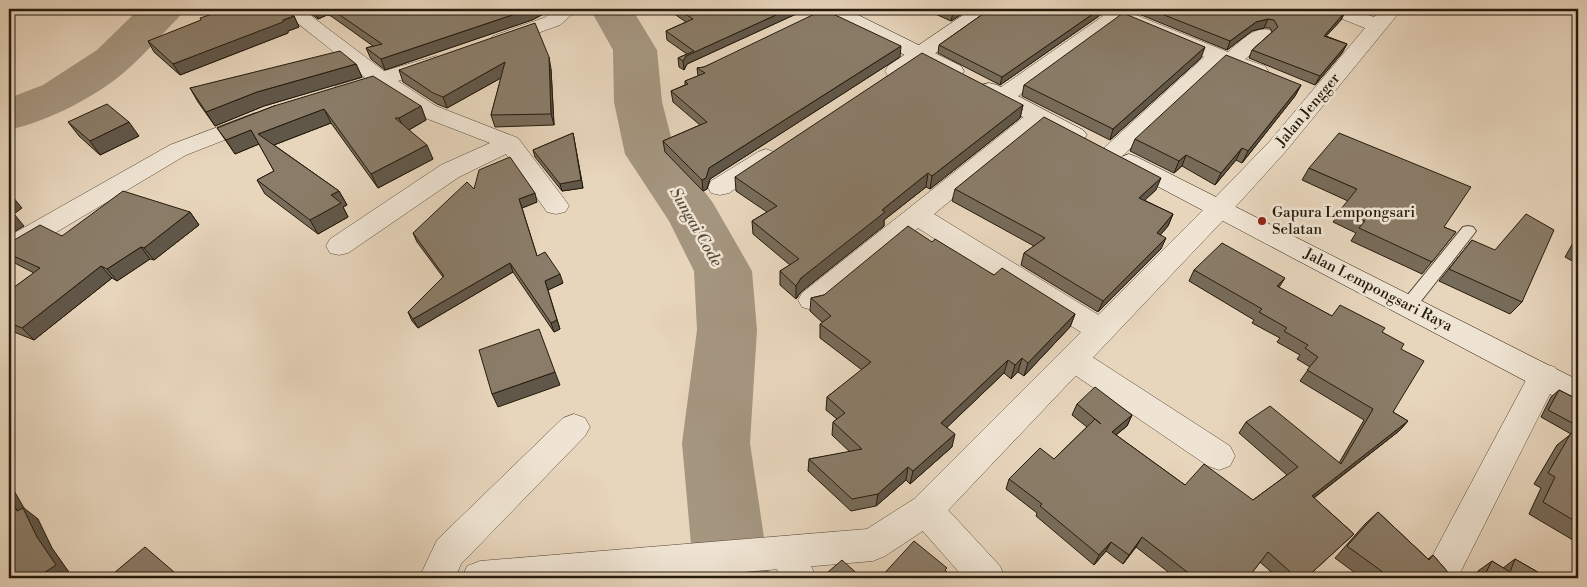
<svg xmlns="http://www.w3.org/2000/svg" width="1587" height="587" viewBox="0 0 1587 587" font-family="'Libre Bodoni',serif">
	<style>
		.lines { fill: none; stroke-linecap: round; stroke-linejoin: round }
		.river { fill: #a59680; fill-rule: evenodd }
		.service-casing { stroke: #564a38; stroke-width: 2 }
		.minor-casing { stroke: #564a38; stroke-width: 1 }
		.tertiary-casing { stroke: #564a38; stroke-width: 1 }
		.secondary-casing { stroke: #251b0c; stroke-width: 1 }
		.service { fill: #efe4d3; fill-rule: evenodd }
		.minor { fill: #efe4d3; fill-rule: evenodd }
		.tertiary { fill: #efe4d3; fill-rule: evenodd }
		.secondary { fill: #efe4d3; fill-rule: evenodd }
		.wall { fill: #776b59; stroke: #251b0c }
		.shaded-wall { fill: #615749; stroke: #251b0c }
		.building { fill: #8a7c68; stroke: #251b0c }
		.poi-dot { fill: #8f2418; stroke: #efe4d3; stroke-width: 2 }
		.labels { text-anchor: middle; dominant-baseline: central; stroke-width: 5; stroke-linejoin: round; paint-order: stroke }
		.street-label { font-size: 15px; fill: #251b0c; stroke: #efe4d3 }
		.poi-label { font-size: 15px; fill: #251b0c; stroke: #efe4d3; text-anchor: start }
		.water-label { font-size: 16px; font-style: italic; fill: #584c3a; stroke: #efe4d3 }
	</style>
	<rect width="100%" height="100%" fill="#e7d5bc"/>
	<filter id="stains"><feTurbulence type="fractalNoise" baseFrequency=".004" numOctaves="4"/><feColorMatrix values="0 0 0 0 .2 0 0 0 0 .09 0 0 0 0 .02 0 0 0 .5 -.17"/></filter>
	<radialGradient id="worn" r=".72"><stop offset=".6" stop-color="#630" stop-opacity="0"/><stop offset="1" stop-color="#630" stop-opacity=".3"/></radialGradient>
	<g class="lines">
		<g class="river">
			<path d="M139,9H184L178,18C162,34 147,52 130,67C100,95 49,121 9,130V98L43,85L97,50Z"/>
			<path d="M590,9H632L657,50L662,102L675,152L713,203L752,271L757,330L750,443L770,578H694L682,443L697,330L694,271L669,221L625,154L614,102L613,50Z"/>
		</g>
		<g class="service-casing">
			<path id="service" d="M1468,226L1473,227L1476,231L1473,235L1414,310L1408,312L1402,310L1400,306L1402,302L1463,227Z"/>
		</g>
		<g class="minor-casing">
			<g id="minor">
				<path d="M280,9H302L384,71L436,56L443,58L446,62L443,66L398,81L436,106L518,138L565,200L569,206L565,212L556,214L547,212L506,154L459,177L348,253L339,255L330,253L326,246L330,239L441,165L490,143L420,116L378,87L344,98L336,96L333,91L336,86L365,77Z"/>
				<path d="M556,9H578L560,25L507,44L500,46L493,44L490,40L493,36L546,17Z"/>
				<path d="M972,9H994L991,13L904,76L896,77L888,76L885,71L888,66Z"/>
				<path d="M1093,9H1135L1131,13L1228,52C1240,42 1254,26 1270,30L1273,34L1270,38L1245,59L1265,66L1268,71L1265,76L1257,77L1249,76L1221,64L1120,158L1112,160L1104,158L1100,153L1104,148L1204,57L1119,22L1010,102L1002,104L994,102L991,97L994,92L1103,16L1096,13Z"/>
				<path d="M1324,9H1351L1374,17L1382,9H1402L1286,151L1229,214L1220,217L1211,214L1207,208L1211,202L1270,141L1365,28L1327,13Z"/>
				<path d="M1038,110L1046,112L1049,117L1046,122L934,214L1110,322L1114,330L1110,338L1100,341L1090,338L918,228L822,307L812,310L802,307L798,300L802,293L1030,112Z"/>
				<path d="M255,113L263,115L266,120L263,125L186,155L18,255L9,257V236L170,145Z"/>
				<path d="M766,149L774,152L778,157L774,162L729,193L720,195L711,193L708,187L711,181L758,152Z"/>
				<path d="M1073,347L1083,351L1230,446L1235,456L1230,466L1219,470L1208,466L1063,367L1058,359L1063,351Z"/>
				<path d="M1544,364L1555,367L1559,376L1460,573L1448,578L1436,573L1430,561L1436,549L1533,367Z"/>
				<path d="M574,414L585,418L590,427L585,436L461,564L455,578H419L437,540L563,418Z"/>
				<path d="M926,495L938,499L1000,566L1005,578H964L914,521L909,510L914,499Z"/>
				<path d="M786,537L798,541L817,578H781L769,553L774,541Z"/>
			</g>
		</g>
		<g class="tertiary-casing">
			<path id="tertiary" d="M1220,199L1229,202L1233,208L1229,214L938,521L885,556L873,561L675,578H462L467,566L480,561L867,529L914,499L1211,202Z"/>
		</g>
		<g class="secondary-casing">
			<g id="secondary">
				<path d="M821,9H846L961,66L964,71L961,76L953,77L945,76L824,13Z"/>
				<path d="M989,83L997,85L1083,130L1087,135L1083,140L1075,142L1067,140L981,95L978,90L981,85Z"/>
				<path d="M1129,154L1137,157L1578,380V406L1567,403L1121,167L1117,162L1121,157Z"/>
			</g>
		</g>
		<use href="#service" class="service"/>
		<use href="#minor" class="minor"/>
		<use href="#tertiary" class="tertiary"/>
		<use href="#secondary" class="secondary"/>
	</g>
	<g class="wall">
		<path d="M304,9H553L532,20L385,70L371,59L366,48L373,46L331,16L327,15L318,19Z"/>
		<path d="M667,9H807L687,64L684,70L679,67L678,58L687,54L667,40L666,31L686,22Z"/>
		<path d="M924,9H970L951,21Z"/>
		<path d="M990,9H1101L1099,16L1000,85L938,53L939,45Z"/>
		<path d="M1135,9H1337L1345,12L1341,20L1326,36L1347,44L1342,53L1315,85L1249,58L1252,50L1272,32L1270,28H1264L1252,31L1227,50L1134,12Z"/>
		<path d="M836,11V16L900,57L710,179L707,189L703,191L665,152L663,141L700,125L673,102L671,91L685,85V81L698,76L697,68L704,67Z"/>
		<path d="M294,16L299,27L288,31V33L180,75L154,52L148,41Z"/>
		<path d="M1201,58L1110,140L1022,96L1024,85Z"/>
		<path d="M356,64L362,77L264,106L215,126L198,102L190,88Z"/>
		<path d="M551,69L554,125L495,127L491,115L501,78L447,108L437,104L403,82L399,70Z"/>
		<path d="M1301,85L1295,96L1242,163L1236,160L1215,185L1182,166L1174,173L1130,151L1135,139Z"/>
		<path d="M1023,105L1020,118L930,189L926,187L884,220V226L801,292L796,299L780,285V271L790,265L753,234L752,221L767,212L736,191L735,177Z"/>
		<path d="M274,106H421L426,120L409,130L433,159L378,188L331,123L274,145L339,191L347,205L343,207L348,217L318,234L265,194L257,180L274,171L259,144L235,154L217,128Z"/>
		<path d="M68,122L139,136L100,155L79,136Z"/>
		<path d="M573,133L583,188L562,191L535,157L533,150Z"/>
		<path d="M1309,168L1444,227L1456,232L1422,274L1351,241L1356,233L1333,222L1348,201L1302,180Z"/>
		<path d="M474,189L537,202L522,208L537,256L563,283L548,290L560,329L554,332L513,272L418,328L412,321L408,312L443,277L417,242L413,233Z"/>
		<path d="M955,189L1156,190L1144,200L1173,214L1168,226L1160,235L1161,249L1098,312L1021,265L1024,253L1034,246L952,201Z"/>
		<path d="M190,212L199,225L154,260L150,259L117,281L112,278L34,340L9,330V291L34,273L9,260V243L62,236Z"/>
		<path d="M1578,234V264L1565,257Z"/>
		<path d="M1472,240L1522,302L1510,314L1439,281Z"/>
		<path d="M932,242L994,275L1075,314L1070,327L1024,376L1018,372L1011,379L1004,373L947,427L952,447L910,484L906,480L876,506L851,511L808,471L809,459L850,452L832,435L833,422L837,419L826,410L827,397L862,370L820,338V324L823,323L810,311L811,298L824,295Z"/>
		<path d="M1194,270L1279,288L1332,316L1382,332L1401,349L1393,412L1408,421L1399,431L1314,498L1354,534L1306,578H1278L1260,562L1248,578H1176L1136,547L1123,564L1106,551L1094,565L1036,516L1037,513L1006,489L1009,479L1054,459L1087,427L1072,415L1077,404L1132,415L1127,426L1116,435L1185,485L1253,500L1287,475L1239,433L1246,422L1339,463L1364,420L1300,381L1310,367L1297,359L1300,355L1277,342L1280,338L1252,323L1254,320L1189,281Z"/>
		<path d="M1559,390L1575,398H1578V432L1574,435L1578,437V543L1529,514L1541,488L1534,484L1557,445L1571,434L1541,417L1551,397Z"/>
		<path d="M1378,512L1428,559L1433,555L1453,578H1362L1335,558L1365,524Z"/>
		<path d="M1578,558V578H1571Z"/>
		<path d="M1515,559L1548,578H1474L1478,571L1492,561L1503,568Z"/>
	</g>
	<g class="shaded-wall">
		<path d="M314,9H324L327,15L318,19Z"/>
		<path d="M530,9H553L532,20L385,70L381,59Z"/>
		<path d="M789,9H807L687,64L684,70L683,61L686,56Z"/>
		<path d="M959,9H970L951,21L953,13Z"/>
		<path d="M1100,9H1101L1099,16L1000,85L1002,77Z"/>
		<path d="M836,11V21L831,13Z"/>
		<path d="M1345,12L1341,20L1319,44L1324,36Z"/>
		<path d="M294,16L299,27L288,31V33L180,75L173,64Z"/>
		<path d="M1268,19L1264,28L1252,31L1227,50L1230,41L1256,22Z"/>
		<path d="M1347,44L1342,53L1315,85L1320,76Z"/>
		<path d="M901,46L900,57L710,179L707,189L703,191L702,180L709,168Z"/>
		<path d="M1205,47L1201,58L1110,140L1113,129Z"/>
		<path d="M549,57L551,69L554,125L551,114Z"/>
		<path d="M505,62L508,74L447,108L443,97Z"/>
		<path d="M356,64L362,77L264,106L215,126L206,112L257,92Z"/>
		<path d="M1301,85L1295,96L1242,163L1248,151Z"/>
		<path d="M1023,105L1020,118L930,189L932,176Z"/>
		<path d="M421,106L426,120L405,132L399,118Z"/>
		<path d="M324,109L331,123L266,148L258,134Z"/>
		<path d="M129,122L139,136L100,155L90,141Z"/>
		<path d="M251,130L259,144L235,154L226,140Z"/>
		<path d="M573,133L583,188L562,191L560,184Z"/>
		<path d="M427,145L433,159L378,188L371,174Z"/>
		<path d="M1242,148L1236,160L1215,185L1221,173Z"/>
		<path d="M1186,155L1182,166L1174,173L1179,161Z"/>
		<path d="M928,173L926,187L884,220V226L801,292L796,299V286L801,278L882,210Z"/>
		<path d="M1161,178L1156,190L1134,210L1139,198Z"/>
		<path d="M339,191L347,205L343,207L348,217L318,234L310,220L331,195Z"/>
		<path d="M535,193L537,202L522,208L519,199Z"/>
		<path d="M12,196L22,208L14,214L24,226L9,235V198Z"/>
		<path d="M190,212L199,225L154,260L144,248Z"/>
		<path d="M1173,214L1168,226L1152,245L1157,233Z"/>
		<path d="M1166,238L1161,249L1098,312L1103,301Z"/>
		<path d="M141,247L150,259L117,281L107,269Z"/>
		<path d="M510,263L513,272L418,328L413,319Z"/>
		<path d="M101,266L112,278L34,340L22,328Z"/>
		<path d="M560,274L563,283L548,290L545,281Z"/>
		<path d="M1285,278L1278,289L1277,286Z"/>
		<path d="M1075,314L1070,327L1024,376L1028,363Z"/>
		<path d="M557,320L560,329L554,332L551,323Z"/>
		<path d="M1022,358L1018,372L1011,379L1015,365Z"/>
		<path d="M1008,360L1004,373L938,436L941,423Z"/>
		<path d="M555,372L560,385L498,407L492,394Z"/>
		<path d="M1132,415L1127,426L1107,442L1112,432Z"/>
		<path d="M1408,421L1399,431L1303,506L1312,496Z"/>
		<path d="M955,434L952,447L910,484L913,471Z"/>
		<path d="M908,467L906,480L876,506L878,494Z"/>
		<path d="M9,482L24,508L38,519L52,548L71,575L67,578H36L17,511L9,496Z"/>
		<path d="M1142,537L1136,547L1123,564L1129,555Z"/>
		<path d="M1111,542L1106,551L1094,565L1099,555Z"/>
	</g>
	<g class="building">
		<path d="M228,9H285L294,16L283,20V22L173,64L148,41L201,20L200,18Z"/>
		<path d="M331,9H530L381,59L366,48L382,44Z"/>
		<path d="M678,9H789L686,56L683,61L678,58L694,51L666,31L693,19Z"/>
		<path d="M825,9H832L836,11L831,13L901,46L709,168L706,178L702,180L663,141L707,122L671,91L688,84L685,81L705,73L697,68L704,67Z"/>
		<path d="M944,9H959L953,13Z"/>
		<path d="M990,9H1100L1002,77L939,45Z"/>
		<path d="M1149,9H1337L1345,12L1324,36L1347,44L1320,76L1252,50L1278,27L1274,20L1268,19L1256,22L1230,41Z"/>
		<path d="M1123,13L1205,47L1113,129L1024,85Z"/>
		<path d="M535,23L549,57L551,114L491,115L505,62L443,97L433,93L399,70Z"/>
		<path d="M340,51L356,64L257,92L206,112L190,88Z"/>
		<path d="M922,53L1023,105L932,176L928,173L882,210L885,212L801,278L796,286L780,271L799,259L752,221L777,206L735,177Z"/>
		<path d="M1226,55L1301,85L1248,151L1242,148L1221,173L1186,155L1179,161L1135,139Z"/>
		<path d="M373,76L421,106L399,118H395L427,145L371,174L324,109L258,134L339,191L331,195L341,203L310,220L257,180L274,171L251,130L226,140L217,128L274,106Z"/>
		<path d="M107,104L129,122L90,141L68,122Z"/>
		<path d="M1044,117L1161,178L1139,198L1173,214L1157,233L1166,238L1103,301L1024,253L1045,238L955,189Z"/>
		<path d="M573,133L581,180L560,184L533,150Z"/>
		<path d="M1339,133L1471,187L1444,227L1456,232L1432,262L1359,228L1365,221L1341,209L1357,189L1309,168Z"/>
		<path d="M510,157L535,193L519,199L537,256L545,252L560,274L545,281L557,320L551,323L510,263L413,319L408,312L444,276L413,233L467,182L474,189L479,170Z"/>
		<path d="M123,191L190,212L144,248L141,247L107,269L101,266L22,328L9,323V291L40,268L9,254V243L40,225L62,236Z"/>
		<path d="M9,211L13,213L9,215Z"/>
		<path d="M1526,214L1554,230L1522,302L1449,269L1472,240L1495,250Z"/>
		<path d="M908,226L932,242L935,239L994,275L1002,268L1075,314L1028,363L1022,358L1015,365L1008,360L941,423L955,434L913,471L908,467L878,494L852,499L809,459L862,449L833,422L845,413L827,397L871,362L820,324L831,316L811,298L824,295Z"/>
		<path d="M1578,240V250L1574,248Z"/>
		<path d="M1222,243L1285,278L1277,286L1332,316L1340,305L1385,328L1382,332L1404,344L1401,349L1424,361L1393,412L1408,421L1312,496L1354,534L1306,578H1297L1268,552L1248,578H1195L1142,537L1129,555L1111,542L1099,555L1040,506L1042,504L1009,479L1040,448L1054,459L1095,419L1101,424L1077,404L1095,387L1132,415L1112,432L1185,485L1204,464L1253,500L1298,467L1246,422L1270,406L1341,464L1373,409L1307,370L1318,357L1305,348L1308,345L1284,331L1287,328L1259,312L1262,309L1194,270Z"/>
		<path d="M539,329L555,372L492,394L479,350Z"/>
		<path d="M1559,390L1575,398H1578V426L1548,410Z"/>
		<path d="M1571,433L1578,437V523L1543,502L1555,477L1548,473Z"/>
		<path d="M9,496L17,511L23,508L37,537L56,565L36,578H9Z"/>
		<path d="M1378,512L1429,560L1433,555L1453,578H1391L1347,546Z"/>
		<path d="M914,541L947,568L945,570L953,578H880Z"/>
		<path d="M145,547L181,578H108Z"/>
		<path d="M1515,559L1548,578H1483L1492,561L1510,572Z"/>
		<path d="M842,560L862,578H821Z"/>
	</g>
	<circle class="poi-dot" cx="1262" cy="221" r="5"/>
	<g class="labels">
		<g class="street-label">
			<text transform="translate(1308 110) rotate(-50)">Jalan Jengger</text>
			<text transform="translate(1378 290) rotate(27)">Jalan Lempongsari Raya</text>
		</g>
		<g class="poi-label">
			<text x="1272" y="212">Gapura Lempongsari<tspan x="1272" dy="17">Selatan</tspan></text>
		</g>
		<g class="water-label">
			<text transform="translate(696 227) rotate(60)">Sungai Code</text>
		</g>
	</g>
	<rect width="1587" height="587" fill="none" stroke="#e7d5bc" stroke-width="30"/>
	<rect x="10" y="10" width="1567" height="567" fill="none" stroke="#251b0c" stroke-width="2.5"/>
	<rect x="15" y="15" width="1557" height="557" fill="none" stroke="#251b0c"/>
	<rect width="100%" height="100%" filter="url(#stains)"/>
	<rect width="100%" height="100%" fill="url(#worn)"/>
</svg>
